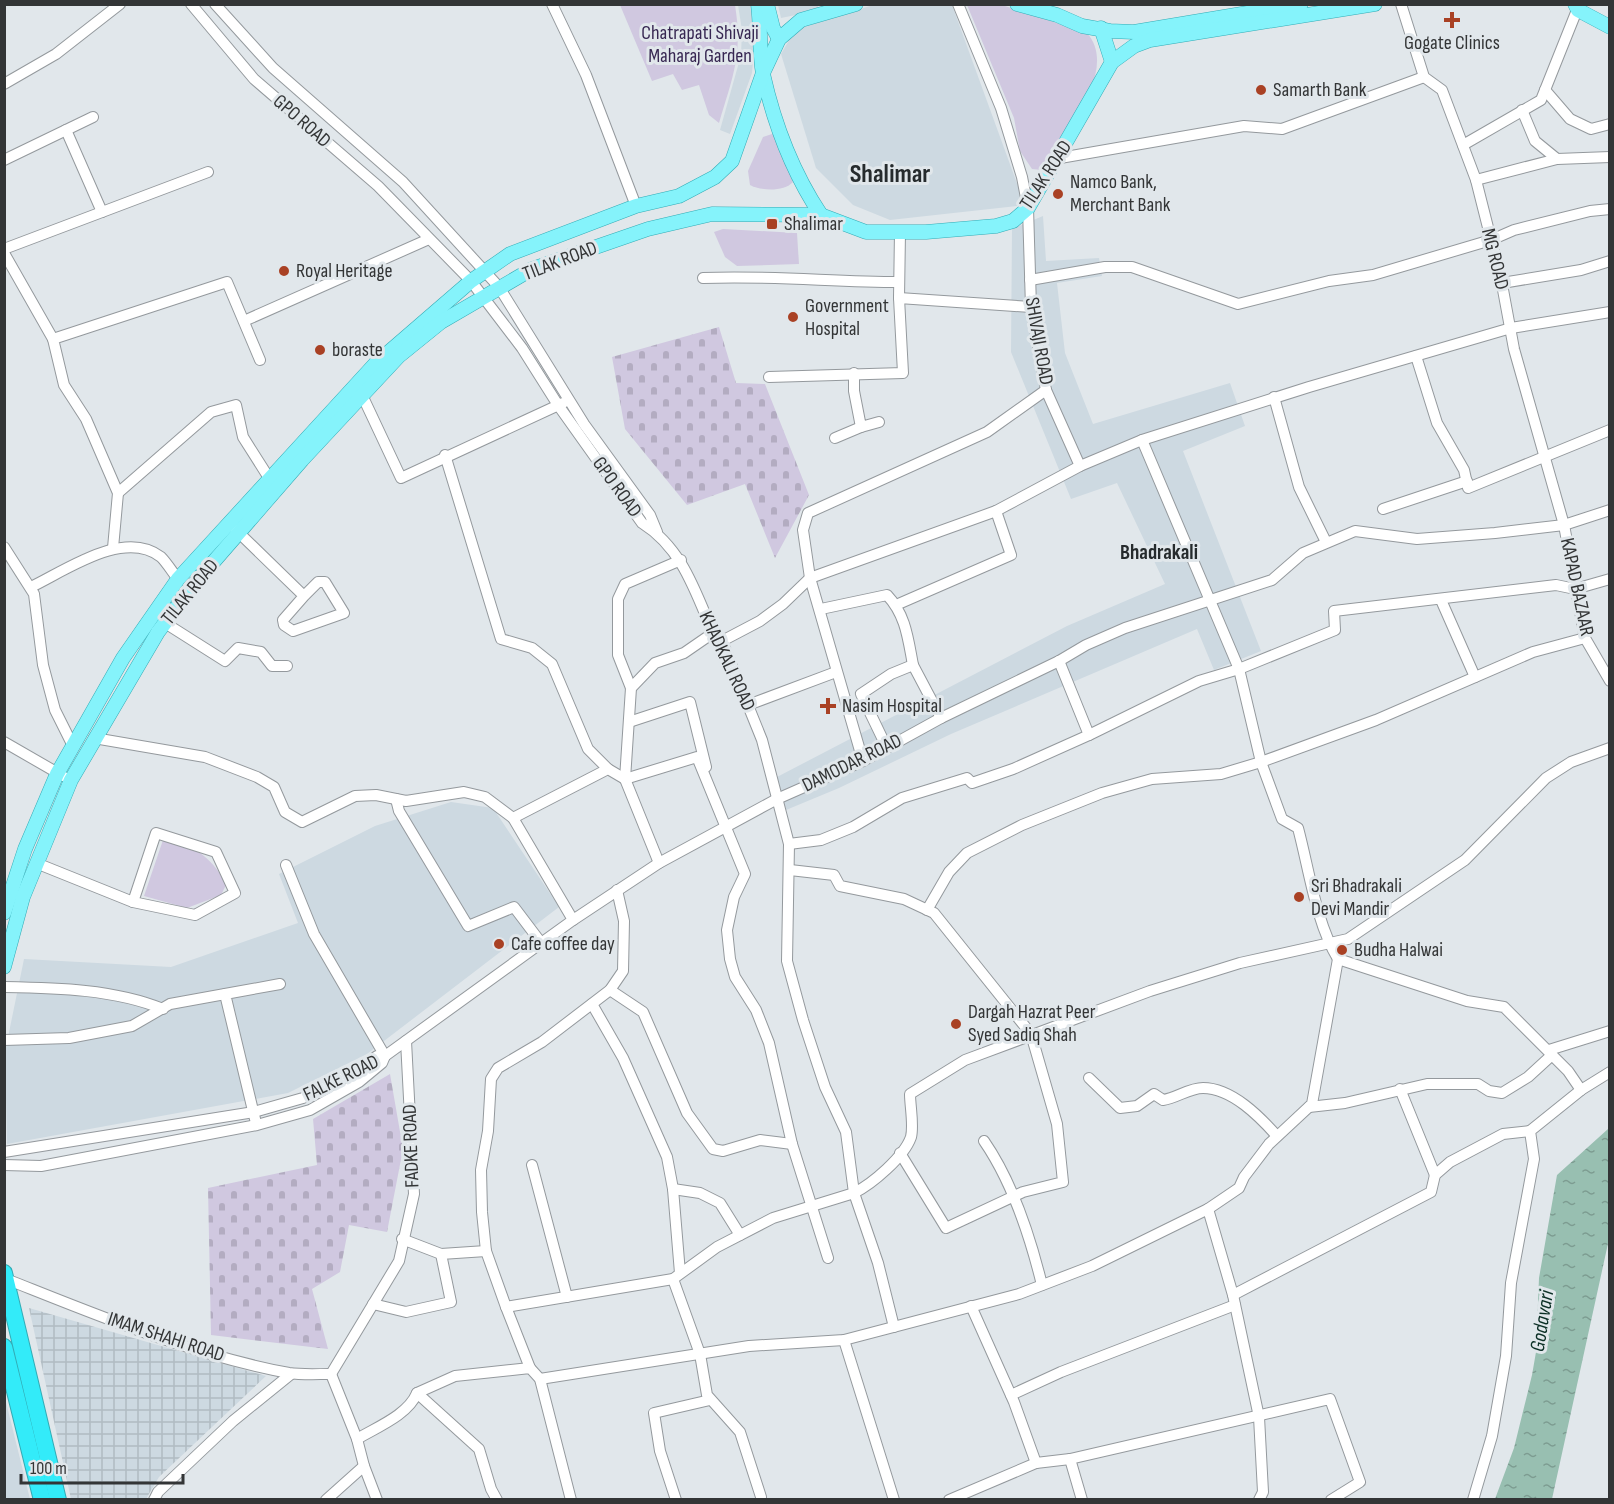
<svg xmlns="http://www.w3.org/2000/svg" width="1614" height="1504" viewBox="0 0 1614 1504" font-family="'Sofia Sans Condensed',sans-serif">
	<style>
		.built { fill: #cdd9e1 }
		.industrial { fill: url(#industrial-grid) }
		.green { fill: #d0c8e0 }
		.cemetery { fill: url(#cemetery-stones) }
		.water { fill: url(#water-ripples) }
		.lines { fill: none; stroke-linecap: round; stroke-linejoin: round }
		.minor-casing { stroke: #94999d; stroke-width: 12 }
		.major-casing { stroke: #33abb5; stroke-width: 15 }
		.highway-casing { stroke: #33abb5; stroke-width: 18 }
		.minor { stroke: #fff; stroke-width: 10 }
		.major { stroke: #85f3fb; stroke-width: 14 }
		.highway { stroke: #33ebf9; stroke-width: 16 }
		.poi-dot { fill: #a94124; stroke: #e1e7eb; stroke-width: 2 }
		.labels { text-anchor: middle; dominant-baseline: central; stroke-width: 6; stroke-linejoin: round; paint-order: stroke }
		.park-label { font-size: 20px; fill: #372752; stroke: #e1e7eb }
		.poi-label { font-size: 20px; fill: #333536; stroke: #e1e7eb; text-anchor: start }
		.street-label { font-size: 20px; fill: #333536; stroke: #e1e7eb }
		.neighbourhood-label { font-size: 21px; font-weight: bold; fill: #262b2d; stroke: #e1e7eb }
		.water-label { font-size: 21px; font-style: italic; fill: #0c3026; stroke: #e1e7eb }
		.district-label { font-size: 26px; font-weight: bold; fill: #262b2d; stroke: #e1e7eb }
	</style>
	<defs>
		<pattern id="industrial-grid" width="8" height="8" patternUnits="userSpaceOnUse" patternTransform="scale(1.5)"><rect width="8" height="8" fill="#cdd9e1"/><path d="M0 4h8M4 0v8" fill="none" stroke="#b0bbc2"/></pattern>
		<pattern id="cemetery-stones" width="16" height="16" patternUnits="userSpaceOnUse" patternTransform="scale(1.5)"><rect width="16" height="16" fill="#d0c8e0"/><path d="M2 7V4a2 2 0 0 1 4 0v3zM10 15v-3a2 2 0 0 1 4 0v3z" fill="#b3acc1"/></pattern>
		<pattern id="water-ripples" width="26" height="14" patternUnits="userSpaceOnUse" patternTransform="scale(1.5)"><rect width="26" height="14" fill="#98bfb1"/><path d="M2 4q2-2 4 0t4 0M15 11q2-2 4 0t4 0" fill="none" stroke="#7d9c91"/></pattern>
	</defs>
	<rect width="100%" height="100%" fill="#e1e7eb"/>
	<g class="built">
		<path d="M738,5H753L756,27L752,73L730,134L720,130L741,55L742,30Z"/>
		<path d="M778,5H817L820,10L781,18Z"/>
		<path d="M873,5H952L1023,200L1017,206L890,220L853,205L816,168L781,54L795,30Z"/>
		<path d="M1043,216L1046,261L1099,258L1102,276L1057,283L1065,353L1093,424L1230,383L1245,426L1183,451L1261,651L1214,670L1197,629L951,734L839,788L786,810L777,777L1067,626L1165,584L1117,483L1071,499L1011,352L1012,229Z"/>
		<path d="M451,802L493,808L559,907L367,1054L288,1093L7,1144L5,1052L24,959L171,967L298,923L279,874L375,826Z"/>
		<path d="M5,1398L30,1499H5Z"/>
	</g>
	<path class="industrial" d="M29,1308L266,1376L159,1477L146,1499H71Z"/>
	<g class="green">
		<path d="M620,5H735C743,54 733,76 719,123L709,115L699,85L682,90L673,74L652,81Z"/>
		<path d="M967,5H1002L1087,33C1120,70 1063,136 1042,170L1032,169L1020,151L1014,118Z"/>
		<path d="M772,134L777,136L793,182C784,192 761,191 750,185L748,171L763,137Z"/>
		<path d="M723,229L797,233L799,264L737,266L725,257L714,232Z"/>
		<path d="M164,837C198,849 206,853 227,883L221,895L187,908L144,896Z"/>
	</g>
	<g class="cemetery">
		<path d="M719,327L736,383L765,384L809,495L775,558L745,484L687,505L625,429L612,357Z"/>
		<path d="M390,1074L403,1149L387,1232L349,1225L340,1272L312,1289L328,1349L211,1335L208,1188L317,1165L313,1119Z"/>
	</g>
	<path class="water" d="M1609,1125V1239L1552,1499H1495L1514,1448L1532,1375L1536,1352L1539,1278L1557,1175L1608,1129Z"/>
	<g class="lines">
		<g class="minor-casing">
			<g id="minor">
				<path d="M191,4L254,79L378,186L471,281L522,348L558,405L642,523C682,548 695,591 713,633L722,641L762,740L789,844L787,961L803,1020L825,1087L846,1132L854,1193L773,1218L717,1247L673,1279L506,1307L530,1368"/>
				<path d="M215,4L273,68L403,182L499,287L584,424L650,515L657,532"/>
				<path d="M552,4L586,75L636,206"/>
				<path d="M958,4L1001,108L1022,177L1028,208L1031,307L1046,390L1080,466"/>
				<path d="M1401,4L1424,77L1442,90L1476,180L1501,279L1514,349L1564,525L1585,638L1610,681"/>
				<path d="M4,84L56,54L120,4"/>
				<path d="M1545,90L1570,119L1591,129L1610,124"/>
				<path d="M1522,110L1535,141L1557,159L1610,157"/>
				<path d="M66,130L102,212"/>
				<path d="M1463,145L1541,100L1579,5"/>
				<path d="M1060,158L1244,126L1282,129L1424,77"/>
				<path d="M4,160L93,117"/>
				<path d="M1476,180L1557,159"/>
				<path d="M4,249L208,172"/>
				<path d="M4,253L53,339"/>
				<path d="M703,278C769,275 834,282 899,282"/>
				<path d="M1030,280L1105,267H1132L1238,304L1329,281L1373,275L1491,240L1514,230L1590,211L1610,209"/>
				<path d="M1502,283L1581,270L1610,261"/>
				<path d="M899,298L900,232"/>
				<path d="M244,321L429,239"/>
				<path d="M1416,356L1437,423L1464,470L1468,488L1610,430"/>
				<path d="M854,373V391L861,427L879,422"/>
				<path d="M769,377L903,373L899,298L1031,307"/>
				<path d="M362,395L401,478L563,403"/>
				<path d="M1274,397L1299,487L1326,542"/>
				<path d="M835,438L861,427"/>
				<path d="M1142,440L1239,669L1261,762L1282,819L1298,828C1309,869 1316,923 1338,959L1467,1001L1504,1007L1568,1071L1581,1090"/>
				<path d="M445,455L501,639L532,648L552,664L588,749L608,769"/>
				<path d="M118,493L211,412L236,405L243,437L269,478"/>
				<path d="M1383,509L1467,481"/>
				<path d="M234,528L304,596L318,582H325L344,613L293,631L284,625L283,620L304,596"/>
				<path d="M4,547L34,594L43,665L55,710L73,746"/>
				<path d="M113,548L118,493L86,419L64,385L53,339L227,282L260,360"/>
				<path d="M31,587C65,571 124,528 161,557C167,563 173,573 178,579"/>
				<path d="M1441,600L1475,677"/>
				<path d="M896,605L1011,555L996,511"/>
				<path d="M821,609L887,595C906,615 908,639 913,665"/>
				<path d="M165,623L225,661L238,648L261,652L272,666H287"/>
				<path d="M722,641L760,621L783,604L810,578L996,511L1080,466L1142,440L1309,387L1511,328L1610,312"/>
				<path d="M631,688L618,655V599L625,584L681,560"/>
				<path d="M748,705L836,672"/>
				<path d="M629,722L690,702L706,767"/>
				<path d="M1089,735L1199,681L1239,669L1335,630L1334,611L1556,585L1575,589L1610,579"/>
				<path d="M94,738L205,757L257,777L274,787L285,812L302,822L355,796L376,795L406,801L464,792L485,797L513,818L573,920"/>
				<path d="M4,742L63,776"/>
				<path d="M887,748L861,694L891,674L913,665L941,718"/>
				<path d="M863,761L810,578L803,530L808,513L987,432L1046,390"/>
				<path d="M396,799L399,811L468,926L514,907L542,944"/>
				<path d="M513,818L608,769L625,779L697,757L745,874L734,897L727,930L730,959L735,977L756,1010L769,1043L792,1144L828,1258"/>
				<path d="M156,833L216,852L235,893L195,915L133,902Z"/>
				<path d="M789,844L821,840L853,827L902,798L967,778L972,783L1013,769L1089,735L1059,661"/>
				<path d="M36,863L133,902"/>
				<path d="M659,863L625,779L631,688L655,663L684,653L713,633"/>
				<path d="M286,865L314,934L385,1056"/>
				<path d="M790,870L834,875L840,886L904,899L934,913L1031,1034L1057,1124L1063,1182L1023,1192L946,1228L900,1153"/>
				<path d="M927,910L949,872L967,853L1022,825L1102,793L1152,779L1221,774L1261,762L1376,720L1533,652L1585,638"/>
				<path d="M4,987C57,988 114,989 163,1009"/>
				<path d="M610,990L643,1012L687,1113L713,1149L723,1151L760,1140L792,1144"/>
				<path d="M592,1004L623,1058L667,1157L673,1189L680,1273"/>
				<path d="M4,1040L69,1038L132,1026L170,1004L225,994"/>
				<path d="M1549,1050L1610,1031"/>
				<path d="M1089,1078L1120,1108L1137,1106L1154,1094L1163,1100C1177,1098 1189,1088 1203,1088C1232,1088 1260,1117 1277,1136"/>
				<path d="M1400,1089L1435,1175"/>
				<path d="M1309,1107L1345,1103L1427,1084H1478L1489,1091L1502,1093L1528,1077L1552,1055"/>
				<path d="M255,1119L225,994L280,984"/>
				<path d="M984,1141C1013,1183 1030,1236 1042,1285"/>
				<path d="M4,1152L254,1112L303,1098L354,1072L377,1056H385"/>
				<path d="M4,1165L41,1166L257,1125L310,1110L359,1082L382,1063L385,1056L573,920L659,863L777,799L863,761L941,718L1059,661L1086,645L1125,628L1272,580L1303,553L1355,531L1417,539L1495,533L1564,525L1610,510"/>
				<path d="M532,1165L567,1297"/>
				<path d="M673,1189L700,1193L720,1203L740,1235"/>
				<path d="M402,1239L441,1254L486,1251"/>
				<path d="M6,1279C97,1315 192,1355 289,1373C302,1375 317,1374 331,1374"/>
				<path d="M673,1279L700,1354L707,1395L740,1432L761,1497"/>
				<path d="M1233,1295L1431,1192L1435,1175L1450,1162L1503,1134L1530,1131"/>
				<path d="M373,1304L406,1312L451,1302L441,1254"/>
				<path d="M971,1306L1014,1402L1036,1463"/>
				<path d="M506,1307L486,1251L482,1212L481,1170L488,1131L491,1079L498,1068L542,1042L610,990L623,971L624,921L617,890"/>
				<path d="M894,1327L878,1263L854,1193C872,1184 904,1157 911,1137C914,1125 910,1106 910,1094L965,1060L1150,991L1240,963L1348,939L1465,860L1546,778L1571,762L1610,748"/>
				<path d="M844,1340L894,1500"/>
				<path d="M331,1374L399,1261L414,1194L406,1041"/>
				<path d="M331,1374L357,1439L364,1466L377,1500"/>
				<path d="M540,1379L749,1346L844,1340L1019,1294L1092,1266L1208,1209"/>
				<path d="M417,1393L479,1449L491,1489L497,1500"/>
				<path d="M1011,1395L1061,1372L1235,1305"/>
				<path d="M357,1439C377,1427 408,1415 417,1393L455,1376L530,1368L540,1379L571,1500"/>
				<path d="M1070,1459L1082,1500"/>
				<path d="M154,1500L158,1492L233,1421L291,1374"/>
				<path d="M326,1500L364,1466"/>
				<path d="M676,1500L660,1451L654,1413L710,1400"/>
				<path d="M949,1500L1036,1463L1070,1459L1330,1399L1360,1482L1331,1500"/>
				<path d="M1259,1500L1263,1492L1259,1417L1233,1295L1208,1209L1239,1188L1244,1177L1269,1144L1312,1104L1338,959"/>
				<path d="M1473,1500L1492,1436L1506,1356L1511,1283L1534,1159L1530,1131L1581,1090L1610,1072"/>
			</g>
		</g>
		<g class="major-casing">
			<g id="major">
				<path d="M758,4C761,27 759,52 763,74C774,123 793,173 821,215"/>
				<path d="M767,4L773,28L779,39"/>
				<path d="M1017,4L1057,15L1082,26L1110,31L1134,32L1301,4"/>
				<path d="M1575,4L1578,10L1610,27"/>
				<path d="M1101,28L1112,62"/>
				<path d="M4,913L25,849L57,774L123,658L178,579L375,364L471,281L510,254L636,206L679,196L715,177L732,161L763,73L779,39L801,20L856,4"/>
				<path d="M4,967L23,897L71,780L158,632L196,582L302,460L399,356L441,322L532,269L648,229L712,214L821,215L866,232H926L996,226L1013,221L1028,208L1112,62L1134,46L1150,40L1375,4"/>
			</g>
		</g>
		<g class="highway-casing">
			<g id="highway">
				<path d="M4,1273L58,1500"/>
				<path d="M4,1347L42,1500"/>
			</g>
		</g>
		<use href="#minor" class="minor"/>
		<use href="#major" class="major"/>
		<use href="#highway" class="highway"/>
	</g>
	<g class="poi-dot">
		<path d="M1449 11h6v6h6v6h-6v6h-6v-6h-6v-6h6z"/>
		<circle cx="1261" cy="90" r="6"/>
		<circle cx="1058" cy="194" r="6"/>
		<rect x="766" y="218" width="12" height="12" rx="3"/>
		<circle cx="284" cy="271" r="6"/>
		<circle cx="793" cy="317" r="6"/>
		<circle cx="320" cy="350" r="6"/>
		<path d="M825 697h6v6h6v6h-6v6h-6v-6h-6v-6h6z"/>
		<circle cx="1299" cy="897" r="6"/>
		<circle cx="499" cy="944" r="6"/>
		<circle cx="1342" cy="950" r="6"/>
		<circle cx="956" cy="1024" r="6"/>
	</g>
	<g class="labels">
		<g class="park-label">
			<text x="700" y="33">Chatrapati Shivaji<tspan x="700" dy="23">Maharaj Garden</tspan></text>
		</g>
		<g class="poi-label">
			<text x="1452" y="43" text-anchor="middle">Gogate Clinics</text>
			<text x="1273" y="90">Samarth Bank</text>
			<text x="1070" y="182">Namco Bank,<tspan x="1070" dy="23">Merchant Bank</tspan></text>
			<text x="784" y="224">Shalimar</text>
			<text x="296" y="271">Royal Heritage</text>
			<text x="805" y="306">Government<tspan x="805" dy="23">Hospital</tspan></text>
			<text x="332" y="350">boraste</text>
			<text x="842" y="706">Nasim Hospital</text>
			<text x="1311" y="886">Sri Bhadrakali<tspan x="1311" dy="23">Devi Mandir</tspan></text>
			<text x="511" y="944">Cafe coffee day</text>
			<text x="1354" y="950">Budha Halwai</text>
			<text x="968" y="1012">Dargah Hazrat Peer<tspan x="968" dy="23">Syed Sadiq Shah</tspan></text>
		</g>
		<g class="street-label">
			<text transform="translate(302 121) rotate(41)">GPO ROAD</text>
			<text transform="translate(1046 175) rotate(-57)">TILAK ROAD</text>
			<text transform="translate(1495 259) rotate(76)">MG ROAD</text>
			<text transform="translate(560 261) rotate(-21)">TILAK ROAD</text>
			<text transform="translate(1039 341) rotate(80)">SHIVAJI ROAD</text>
			<text transform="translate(617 487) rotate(54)">GPO ROAD</text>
			<text transform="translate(1577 587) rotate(78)">KAPAD BAZAAR</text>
			<text transform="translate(190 592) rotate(-51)">TILAK ROAD</text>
			<text transform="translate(727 661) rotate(65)">KHADKALI ROAD</text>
			<text transform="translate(852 763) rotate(-26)">DAMODAR ROAD</text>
			<text transform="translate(341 1078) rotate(-26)">FALKE ROAD</text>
			<text transform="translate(411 1146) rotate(-92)">FADKE ROAD</text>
			<text transform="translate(166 1337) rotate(18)">IMAM SHAHI ROAD</text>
		</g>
		<g class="neighbourhood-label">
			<text x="1159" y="552">Bhadrakali</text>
		</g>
		<g class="water-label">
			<text transform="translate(1542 1321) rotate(-81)">Godavari</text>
		</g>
		<g class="district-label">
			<text x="890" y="174">Shalimar</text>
		</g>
	</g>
	<rect width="1614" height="1504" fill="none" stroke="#333536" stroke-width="12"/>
	<path d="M21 1474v9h162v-9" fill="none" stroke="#333536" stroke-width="3"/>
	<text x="30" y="1474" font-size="18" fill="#333536" stroke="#e1e7eb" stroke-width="4.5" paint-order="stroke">100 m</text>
</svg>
